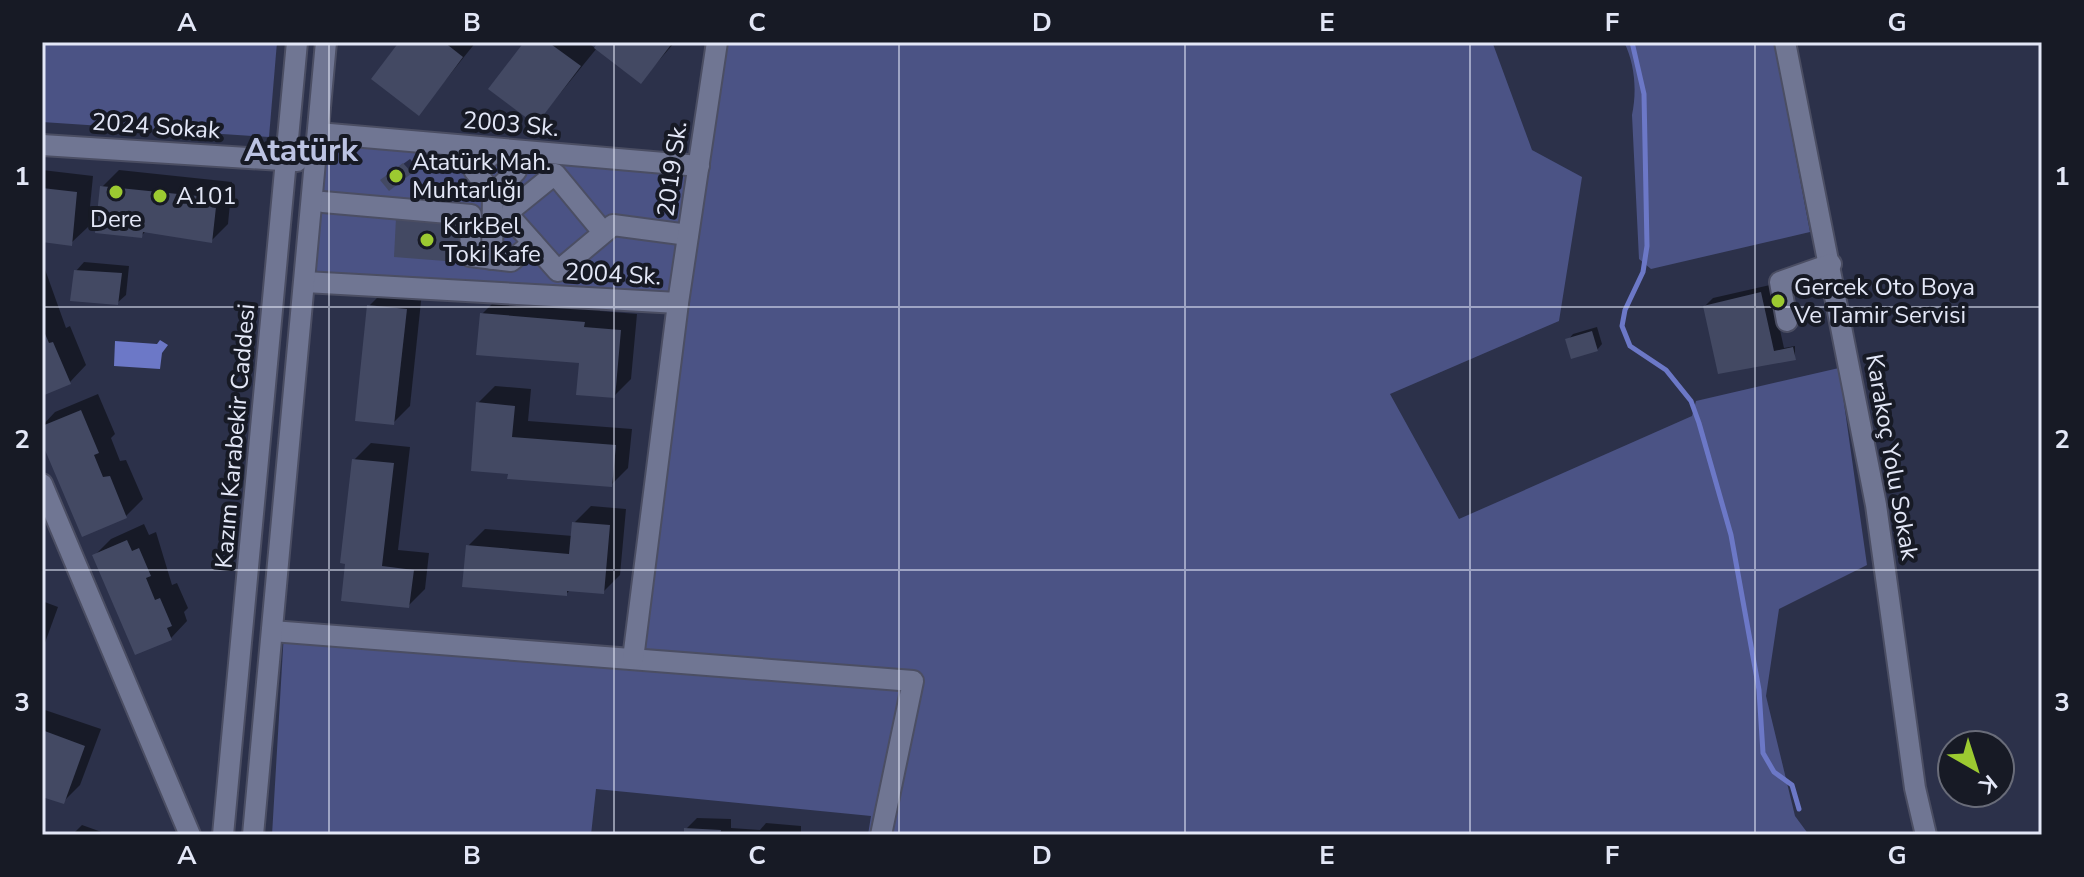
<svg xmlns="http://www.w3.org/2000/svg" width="2084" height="877" viewBox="0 0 2084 877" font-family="'Nunito Sans',sans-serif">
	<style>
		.green { fill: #4b5385 }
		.water { fill: #6c78c7 }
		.shadow { fill: #0007 }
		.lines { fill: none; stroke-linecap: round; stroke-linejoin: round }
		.stream { stroke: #6c78c7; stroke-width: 5 }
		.building { fill: #434963 }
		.minor-casing { stroke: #4b4e63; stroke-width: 24 }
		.minor { stroke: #707693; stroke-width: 20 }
		.grid { fill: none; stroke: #e3e7f7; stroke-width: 2; stroke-opacity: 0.55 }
		.poi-dot { fill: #9cca31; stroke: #171a25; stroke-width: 3 }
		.labels { text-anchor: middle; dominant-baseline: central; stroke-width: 8; stroke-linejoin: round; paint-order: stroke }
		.street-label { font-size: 24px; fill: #e3e7f7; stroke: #171a25 }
		.poi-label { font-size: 24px; fill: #e3e7f7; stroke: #171a25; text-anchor: start }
		.district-label { font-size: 32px; font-weight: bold; fill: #bcc3e3; stroke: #171a25 }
		.neatline { fill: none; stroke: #e3e7f7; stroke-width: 3 }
		.grid-label { font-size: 26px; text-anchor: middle; font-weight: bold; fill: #e3e7f7 }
	</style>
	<rect width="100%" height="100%" fill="#2c314a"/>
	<g class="green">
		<path d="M42,42H277L269,137L42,122Z"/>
		<path d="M721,42L1493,44L1532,150L1582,177L1559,321L1390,394L1459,519L1692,416L1696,401L1839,368L1867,565L1779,609L1766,696L1795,816L1809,835H868L871,816L596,789L591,835H272L284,632L633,659L678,303L315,283L327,152L356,155L359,126L698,166Z"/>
		<path d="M1624,42H1774L1810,232L1651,269L1639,259L1632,115C1637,91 1635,64 1624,42Z"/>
	</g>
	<path class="water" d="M160,340L168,345L162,353L160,369L114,366L115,341L157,344Z"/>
	<g class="shadow">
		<path d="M401,42H476L419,113Z"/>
		<path d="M526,42H587L595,48L600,42H675L641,81L597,48L536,123Z"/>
		<path d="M410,159L416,166L389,188L388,175Z"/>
		<path d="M42,170L93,176L88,227L71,243L42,240Z"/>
		<path d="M119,170L232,182L228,224L211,241L146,231L142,235L102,187Z"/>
		<path d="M42,261L66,328L70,326L86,365L70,382L42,394Z"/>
		<path d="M84,262L129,266L126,295L117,303L76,271Z"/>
		<path d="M1770,285L1784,348L1795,346V359L1779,362L1705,306L1713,298Z"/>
		<path d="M386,289L422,292L410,406L393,423L369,306Z"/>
		<path d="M499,297L600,306V311L637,314L631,379L614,396L581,362L482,314Z"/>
		<path d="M1597,327L1602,344L1597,350L1568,340L1573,334Z"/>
		<path d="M495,386L531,389L528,421L632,429L628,468L611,485L509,477L478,403Z"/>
		<path d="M98,394L115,434L111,438L120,461L126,460L143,499L126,516L42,437V426L55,412Z"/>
		<path d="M371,443L410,447L398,550L429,553L425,589L408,606L343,599L354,460Z"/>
		<path d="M591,506L626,509L620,575L603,592L571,589L566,594L468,546L485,529L573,536L574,523Z"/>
		<path d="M144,524L149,535L156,532L172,585L177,583L188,608L184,612L187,621L171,638L95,555L111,539Z"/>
		<path d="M42,601L58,607L42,651Z"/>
		<path d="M42,709L101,729L80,785L63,802L42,794Z"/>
		<path d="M697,818L731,819V828L760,830L766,823L801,826V835H686V829Z"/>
		<path d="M82,825L110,835H72Z"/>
	</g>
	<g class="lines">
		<path class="stream" d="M1632,42L1644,94L1647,246L1643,272L1625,310L1622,326L1630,346L1666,370L1691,401L1699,423L1731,535L1759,690L1763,753L1774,772L1792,785L1799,809"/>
	</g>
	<g class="building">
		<path d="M399,42H444L463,57L419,116L371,79Z"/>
		<path d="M524,42H548L581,66L536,125L488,89Z"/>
		<path d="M598,42H673L641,84L594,48Z"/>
		<path d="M403,163L412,173L389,191L380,180Z"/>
		<path d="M100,186L217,198L212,243L143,232L142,238L95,233Z"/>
		<path d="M42,188L77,192L72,246L42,242Z"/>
		<path d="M396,218L462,223L458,262L394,257Z"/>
		<path d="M74,270L122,273L118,305L70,301Z"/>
		<path d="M1761,292L1774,351L1793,347L1796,360L1718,374L1703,306Z"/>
		<path d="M367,305L407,309L394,425L355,421Z"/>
		<path d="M480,313L585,322L584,327L621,330L615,398L576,395L579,363L476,355Z"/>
		<path d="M42,327L49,343L53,342L71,384L42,396Z"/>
		<path d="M1592,331L1598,351L1571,359L1565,339Z"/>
		<path d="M476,402L515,406L512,437L616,445L612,487L507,479L508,474L471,471Z"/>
		<path d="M81,410L99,453L94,455L103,477L110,476L127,518L82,537L42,443V426Z"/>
		<path d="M352,459L394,463L382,566L414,570L409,608L341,601L345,564L340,563Z"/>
		<path d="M572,522L610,525L604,594L567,591V596L462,587L466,545L569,554Z"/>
		<path d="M127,540L132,551L139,548L151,576L146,578L155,600L160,598L172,626L167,628L172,640L135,655L92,555Z"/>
		<path d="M42,730L85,746L64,804L42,797Z"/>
		<path d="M684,828L721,830L720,835H684Z"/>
	</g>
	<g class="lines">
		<g class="minor-casing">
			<g id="minor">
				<path d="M1785,42L1876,505L1915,788L1926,835"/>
				<path d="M318,133L699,166"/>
				<path d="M42,145L297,161"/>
				<path d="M323,202L471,215L470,256L511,261L533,243"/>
				<path d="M603,232L555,174L513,208L510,217L558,271L613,225L688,235"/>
				<path d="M492,259L493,194L516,171L498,149L474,170L493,194"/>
				<path d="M305,282L678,303"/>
				<path d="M1787,321L1780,282L1831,264"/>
				<path d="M42,484L190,835"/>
				<path d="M272,631L913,681L881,835"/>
				<path d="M633,659L678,303L717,42"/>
				<path d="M223,835L297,42"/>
				<path d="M253,835L326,42"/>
			</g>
		</g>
		<use href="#minor" class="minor"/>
	</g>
	<path class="grid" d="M329,42V835M614,42V835M899,42V835M1185,42V835M1470,42V835M1755,42V835M42,307H2042M42,570H2042"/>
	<g class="poi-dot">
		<circle cx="396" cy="176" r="8"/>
		<circle cx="116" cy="192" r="8"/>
		<circle cx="160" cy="196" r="8"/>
		<circle cx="427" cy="240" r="8"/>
		<circle cx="1778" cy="301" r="8"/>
	</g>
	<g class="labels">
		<g class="street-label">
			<text transform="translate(511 124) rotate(5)">2003 Sk.</text>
			<text transform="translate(156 126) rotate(4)">2024 Sokak</text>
			<text transform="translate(672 169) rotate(-82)">2019 Sk.</text>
			<text transform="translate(613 274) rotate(3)">2004 Sk.</text>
			<text transform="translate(235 436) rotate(-85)">Kazım Karabekir Caddesi</text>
			<text transform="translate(1892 457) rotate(80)">Karakoç Yolu Sokak</text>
		</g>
		<g class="poi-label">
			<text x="412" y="162">Atatürk Mah.<tspan x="412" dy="28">Muhtarlığı</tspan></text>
			<text x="176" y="196">A101</text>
			<text x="116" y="219" text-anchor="middle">Dere</text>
			<text x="443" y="226">KırkBel<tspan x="443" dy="28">Toki Kafe</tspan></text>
			<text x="1794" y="287">Gercek Oto Boya<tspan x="1794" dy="28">Ve Tamir Servisi</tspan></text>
		</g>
		<g class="district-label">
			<text x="301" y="150">Atatürk</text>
		</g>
	</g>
	<rect width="2084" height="877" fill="none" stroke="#171a25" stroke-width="88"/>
	<g transform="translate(1976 769) rotate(141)"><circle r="38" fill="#171a25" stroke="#696c79" stroke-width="2"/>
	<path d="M0-6L14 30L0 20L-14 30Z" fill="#9cca31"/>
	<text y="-12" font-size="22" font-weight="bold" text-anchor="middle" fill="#e3e7f7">K</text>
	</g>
	<rect x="44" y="44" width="1996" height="789" class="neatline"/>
	<g class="grid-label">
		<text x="187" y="31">A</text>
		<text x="472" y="31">B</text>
		<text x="757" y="31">C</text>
		<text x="1042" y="31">D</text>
		<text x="1327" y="31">E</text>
		<text x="1612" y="31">F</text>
		<text x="1897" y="31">G</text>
		<text x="22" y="185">1</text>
		<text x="2062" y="185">1</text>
		<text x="22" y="448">2</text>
		<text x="2062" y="448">2</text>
		<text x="22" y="711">3</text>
		<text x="2062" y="711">3</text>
		<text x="187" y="864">A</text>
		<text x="472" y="864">B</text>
		<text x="757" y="864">C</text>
		<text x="1042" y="864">D</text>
		<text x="1327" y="864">E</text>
		<text x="1612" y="864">F</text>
		<text x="1897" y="864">G</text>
	</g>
</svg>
